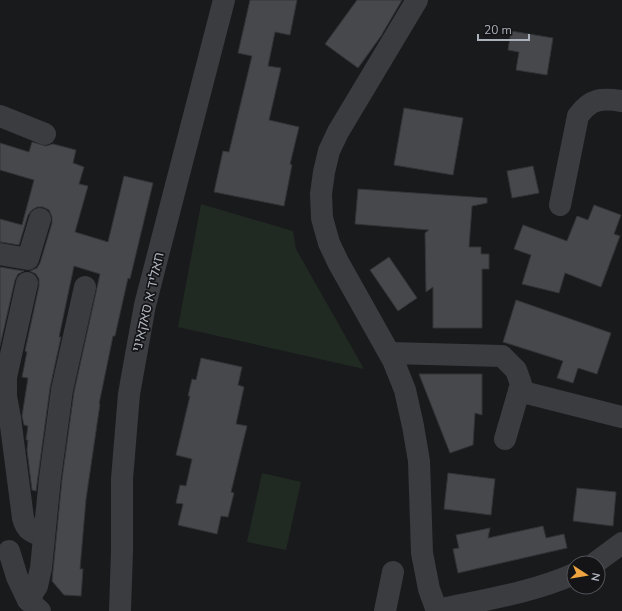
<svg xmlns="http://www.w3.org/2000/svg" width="622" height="611" viewBox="0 0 622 611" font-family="'Nunito Sans','Noto Sans Hebrew',sans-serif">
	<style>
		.green { fill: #212a22 }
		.building { fill: #46484b; stroke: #333437 }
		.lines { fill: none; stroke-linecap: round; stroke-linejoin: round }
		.minor { stroke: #3a3c40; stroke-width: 22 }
		.labels { text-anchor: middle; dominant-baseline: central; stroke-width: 3.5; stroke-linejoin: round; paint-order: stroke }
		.street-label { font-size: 14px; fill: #acb2bb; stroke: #141417 }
	</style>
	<rect width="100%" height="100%" fill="#191a1c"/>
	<g class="green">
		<path d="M201,204L293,231L296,249L364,369L178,327Z"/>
		<path d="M262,473L301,482L286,550L247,542Z"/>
	</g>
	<g class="building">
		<path d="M250,0H297L290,35L275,32L268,66L281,68L269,120L299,127L290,164L292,165L284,206L214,192L223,151L229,152L252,56L238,53Z"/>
		<path d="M357,0H402L381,36L358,68L325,44Z"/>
		<path d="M511,31L553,38L547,75L516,70L519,52L508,50Z"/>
		<path d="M404,108L463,118L453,175L394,165Z"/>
		<path d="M32,142L46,146L53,144L76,150L73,163L84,167L79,184L88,186L75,232L108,242L124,176L153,183L130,279L128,278L115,336H113L99,404H100L86,499L80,569H83L81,596L64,595L52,581L62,479L74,392L100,274L74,266L59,337H61L50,388L36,491L32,490L27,450L28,440H26L28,426L24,425L22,416L28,378L22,377L27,352L25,351L39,286V279L36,274L30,271L37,268L40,263L52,223V217L49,210L43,207H37L32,210L28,215L19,245L0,242V219L22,225L34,180L0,170V143L29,152Z"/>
		<path d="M533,166L539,193L512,198L507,171Z"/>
		<path d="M358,189L487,198V203L472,206L469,247H481V254H489V269H482V328H433V287L426,292L425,233L429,230L355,224Z"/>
		<path d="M594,205L621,215L614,234L620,236L601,287L565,273L559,293L522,284L531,255L514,249L523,225L567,241L577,216L588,220Z"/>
		<path d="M389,257L417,298L398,311L370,270Z"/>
		<path d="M0,267L24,271L18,274L15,280L0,346Z"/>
		<path d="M516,300L611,333L597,374L578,368L573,383L557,378L563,361L503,342Z"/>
		<path d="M201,358L242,367L238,385L244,387L236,424L247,426L231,492L234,493L228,517L221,516L217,534L178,525L183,504L176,503L180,485L186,486L192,459L176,455L190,396H188L192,379L196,380Z"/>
		<path d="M419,374H482V415L475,413L473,445L450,453Z"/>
		<path d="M448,473L495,479L491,515L444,509Z"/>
		<path d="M577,488L616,492L613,526L573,521Z"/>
		<path d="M543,526L546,538L564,534L567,548L458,573L453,549L459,548L456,535L490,528L488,538Z"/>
	</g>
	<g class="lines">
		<g class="minor">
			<path d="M417,0L338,132L329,151L324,172L321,194L322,218L329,243L338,262L393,360L405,390L413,426L419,461L422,553L429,589L437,611"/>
			<path d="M0,116L45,134"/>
			<path d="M560,205L578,116C591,98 602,98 622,101"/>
			<path d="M0,254L28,259L40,219"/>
			<path d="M27,283L6,377V396L10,418L23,518C26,530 32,533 44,536"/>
			<path d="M390,353L502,356L516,370L521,384L505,439"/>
			<path d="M519,391L622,417"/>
			<path d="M9,551L17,577L28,600L40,611"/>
			<path d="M595,563L622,543"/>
			<path d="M28,600L37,586L41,568L50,478L62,390L85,287"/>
			<path d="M437,610C483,600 531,593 574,574"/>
			<path d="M120,611L122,550V479L129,394L145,305L224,0"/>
			<path d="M385,611L393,572"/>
		</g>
	</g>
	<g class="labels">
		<g class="street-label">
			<text transform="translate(148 302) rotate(-77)">חאליד א סאקאיני</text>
		</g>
	</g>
	<g transform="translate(586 575) rotate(102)"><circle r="19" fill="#141417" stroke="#515359"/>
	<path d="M0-3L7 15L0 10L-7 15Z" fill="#eea43f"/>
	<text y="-6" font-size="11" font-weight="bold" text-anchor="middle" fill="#acb2bb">N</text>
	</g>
	<path d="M478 34v6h51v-6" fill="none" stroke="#acb2bb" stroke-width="2"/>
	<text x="484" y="34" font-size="12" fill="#acb2bb" stroke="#141417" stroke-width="3" paint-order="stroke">20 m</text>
</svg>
